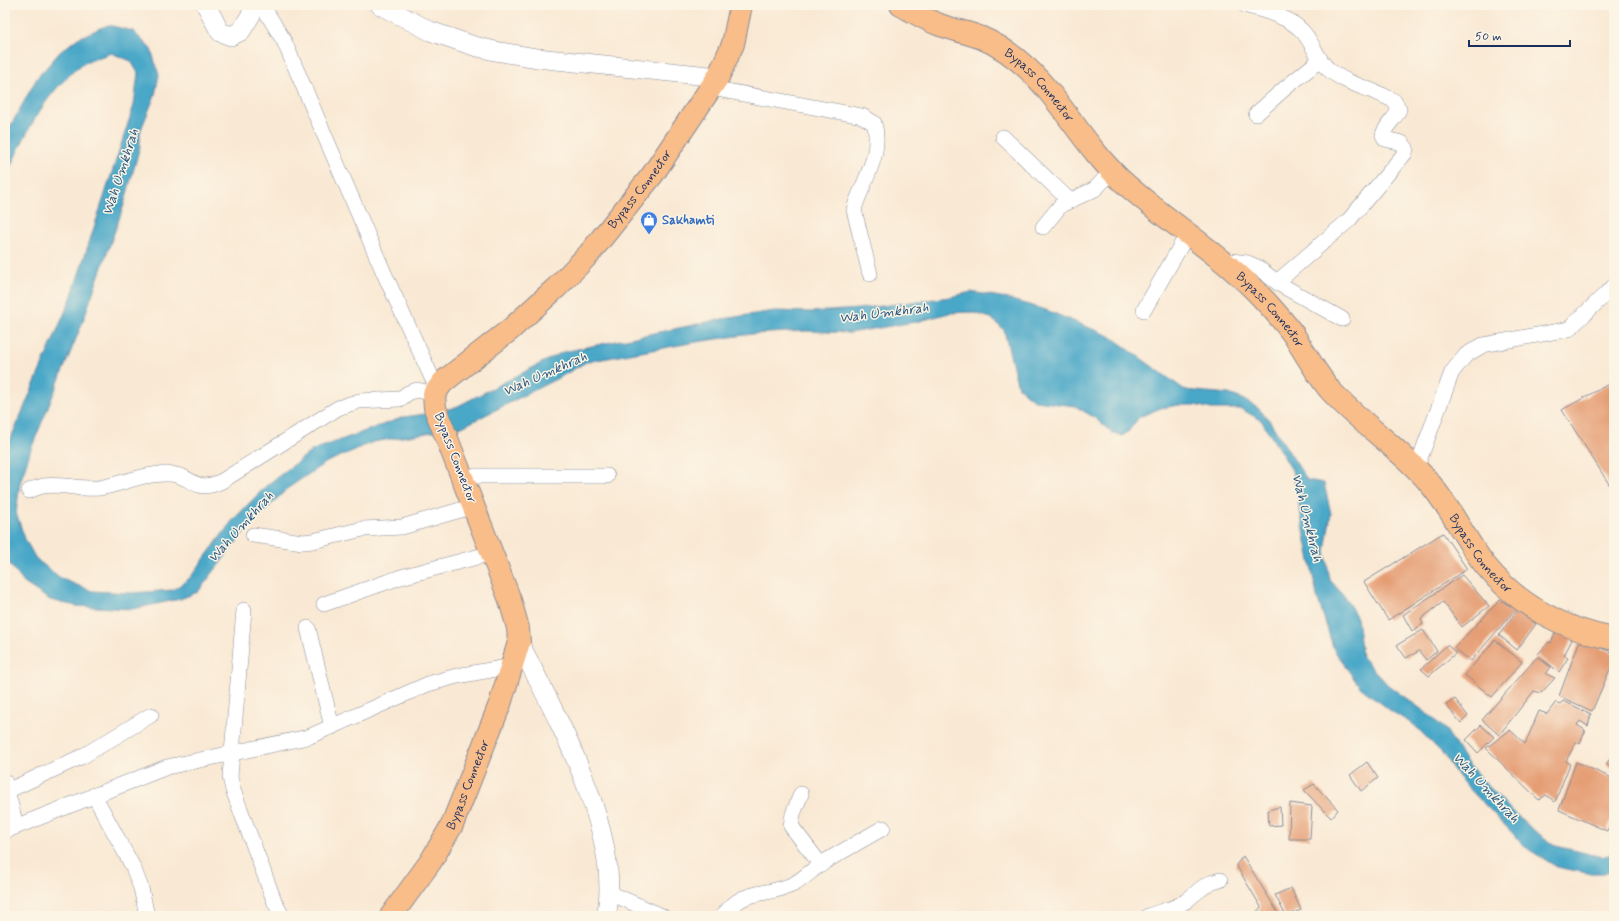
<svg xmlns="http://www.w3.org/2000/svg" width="1619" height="921" viewBox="0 0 1619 921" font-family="Mynerve,sans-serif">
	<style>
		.water { fill: #4aa7c8; stroke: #326b93 }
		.building { fill: #e59d73 }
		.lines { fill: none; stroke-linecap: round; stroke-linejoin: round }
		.minor-casing { stroke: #8a8c99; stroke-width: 16 }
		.tertiary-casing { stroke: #8a8c99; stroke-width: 20 }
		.primary-casing { stroke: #8a8c99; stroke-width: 24 }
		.minor { stroke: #fff; stroke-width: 15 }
		.tertiary { stroke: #fff; stroke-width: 19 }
		.primary { stroke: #f8bd89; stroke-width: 22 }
		.labels { text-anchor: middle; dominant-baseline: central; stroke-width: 3; stroke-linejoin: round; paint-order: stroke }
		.street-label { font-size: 13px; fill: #1b2f5e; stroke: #fcf5e5 }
		.shop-label { font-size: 13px; font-weight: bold; fill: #366cbe; stroke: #fcf5e5; text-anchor: start }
		.water-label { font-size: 14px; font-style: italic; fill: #2b5983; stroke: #fcf5e5 }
	</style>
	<rect width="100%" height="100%" fill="#fcf5e5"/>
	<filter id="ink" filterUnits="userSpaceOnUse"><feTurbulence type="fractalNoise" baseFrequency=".025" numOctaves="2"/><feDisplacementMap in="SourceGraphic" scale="8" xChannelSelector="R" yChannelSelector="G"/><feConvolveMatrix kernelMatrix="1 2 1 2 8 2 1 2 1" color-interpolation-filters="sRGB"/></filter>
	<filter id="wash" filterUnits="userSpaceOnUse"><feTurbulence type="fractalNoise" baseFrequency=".012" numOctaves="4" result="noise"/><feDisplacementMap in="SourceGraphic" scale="16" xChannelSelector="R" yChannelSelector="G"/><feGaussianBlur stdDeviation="0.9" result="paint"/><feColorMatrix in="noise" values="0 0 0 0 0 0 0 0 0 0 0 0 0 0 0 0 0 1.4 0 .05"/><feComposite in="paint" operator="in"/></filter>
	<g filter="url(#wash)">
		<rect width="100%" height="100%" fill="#f9e9d4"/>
		<path class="water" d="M108,25L133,31L151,49L159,75L155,95L140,132V146L124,205L80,329L31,449L20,483L16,513L25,539L36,559L62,579L92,591L131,593L173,590L190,578L232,521L267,485L313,450L404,417L432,413L456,407L563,352L722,319L774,311L812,312L858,309L950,297L971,292L1001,297L1046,310L1110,336L1185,390L1229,394L1242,399L1258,408L1269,420L1307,480L1324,483L1331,514L1325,551L1330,580L1345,597L1357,618L1362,657L1388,685L1428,714L1446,730L1467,763L1507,806L1532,829L1556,846L1602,857L1614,853V871L1606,873H1587L1557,867L1528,849L1459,778L1443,754L1414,725L1391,711L1360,687L1334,650L1317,596L1292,470L1261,420L1241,409H1211L1195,405H1178L1161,408L1139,417L1128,432L1122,436L1111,432L1095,418L1075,406L1035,401L1018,387L1004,330L991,318L971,312L949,313L920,321L850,333L806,331L751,334L696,342L586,362L562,376L462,427L373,442L325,463L288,488L247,528L198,592L180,599L132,609L76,606L50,600L24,583L5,558V452L71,298L134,105L138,73L131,61L111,53C101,57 88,60 80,66C42,96 25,136 5,178V136L37,78L60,52L78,38Z"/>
		<g id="blocks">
			<g class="building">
				<path d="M1614,381V492L1562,410Z"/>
				<path d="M1443,533L1467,569L1388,620L1364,582Z"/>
				<path d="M1462,575L1489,606L1462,627L1443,602L1421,619L1423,624L1412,631L1403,615Z"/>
				<path d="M1500,600L1516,609L1471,661L1454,648Z"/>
				<path d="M1518,609L1536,624L1517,650L1499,635Z"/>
				<path d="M1423,630L1437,651L1426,660L1419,651L1406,658L1397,645Z"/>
				<path d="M1556,630L1573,638L1564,655L1568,658L1559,672L1537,655L1549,642L1551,643Z"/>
				<path d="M1495,640L1522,662L1492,697L1465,675Z"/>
				<path d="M1580,640L1614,653V660L1592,711L1559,696Z"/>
				<path d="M1447,645L1456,653L1429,676L1421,669Z"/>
				<path d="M1537,657L1551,667L1546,674L1555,678L1541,693L1534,691L1499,735L1482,720Z"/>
				<path d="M1455,699L1468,716L1461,723L1446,705Z"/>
				<path d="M1563,701L1591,714L1588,726L1580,721L1577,725L1585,730L1580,744L1576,742L1566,761L1570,764L1555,802L1546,795L1539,800L1486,748L1510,730L1525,744L1539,711L1547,714L1556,702L1560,704Z"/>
				<path d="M1481,725L1494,737L1478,753L1466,740Z"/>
				<path d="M1614,754V771L1606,764Z"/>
				<path d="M1367,762L1378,778L1361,791L1350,775Z"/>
				<path d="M1576,762L1614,779V814L1607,831L1559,810Z"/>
				<path d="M1314,784L1338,810L1331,818L1304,790Z"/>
				<path d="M1290,803L1312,806L1310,839H1289Z"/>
				<path d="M1280,807L1281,825L1269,826L1268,810Z"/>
				<path d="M1243,856L1280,916H1253L1261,907L1236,865Z"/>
				<path d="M1291,888L1301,910L1286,916L1275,895Z"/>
			</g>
		</g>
	</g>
	<g filter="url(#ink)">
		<use href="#blocks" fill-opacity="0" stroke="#8a8c99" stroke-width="1"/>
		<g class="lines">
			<g class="minor-casing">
				<g id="minor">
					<path d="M262,5L284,41L384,273L437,389"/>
					<path d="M1245,5C1264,11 1289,16 1303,32C1313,43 1317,59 1328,69C1347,85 1374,89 1394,101L1399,109C1396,119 1385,125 1383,135L1385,139L1402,143L1406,148L1405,153L1349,220L1277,282"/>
					<path d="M711,88L862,116L874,123C882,152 866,177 856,203L854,210L870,274"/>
					<path d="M1256,114L1284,89L1320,60"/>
					<path d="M1003,137L1069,200"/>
					<path d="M1043,227L1061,205L1095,189L1112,171"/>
					<path d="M1222,260L1248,263L1257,267L1281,285L1342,319"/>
					<path d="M1144,310L1188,233"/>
					<path d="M1416,469L1452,372L1466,355L1483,345L1569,329L1614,286"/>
					<path d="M462,476H607"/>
					<path d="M29,491C33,489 38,487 43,486C61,483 80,490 99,488C123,484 143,473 168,474C193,474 193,495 222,481L338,408L359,401L400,399L408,393L417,390L426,392L434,397"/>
					<path d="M253,535L303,542L313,541L363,529L402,527L474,506"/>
					<path d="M324,604L401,577L492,553"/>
					<path d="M244,610L230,777L233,790L275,903L282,916"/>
					<path d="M308,628L332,727"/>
					<path d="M5,782L16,826"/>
					<path d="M7,791L83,756L151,715"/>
					<path d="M801,794L793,814L791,826L821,865"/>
					<path d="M94,795L133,867L141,888L147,916"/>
					<path d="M5,831L167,767L308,737L428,684L457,676L513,666"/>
					<path d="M610,893L662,916"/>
					<path d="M723,916C743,887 767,897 794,884C803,879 812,870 821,864C841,852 862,840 883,828"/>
					<path d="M1148,916C1161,911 1175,909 1186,901C1199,891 1203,884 1220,880"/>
				</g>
			</g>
			<g class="tertiary-casing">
				<g id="tertiary">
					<path d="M206,5L220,32L231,36L241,31L257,5"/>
					<path d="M380,5L430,31L474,46L495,51L537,58L718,77"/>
					<path d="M519,642C555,714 624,836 606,916"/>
				</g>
			</g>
			<g class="primary-casing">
				<g id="primary">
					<path id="s1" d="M901,5C914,12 926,20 940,25C954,30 969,33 982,38C998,45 1014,56 1027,68C1063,102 1085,147 1121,180C1168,223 1224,255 1267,303C1277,314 1287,325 1295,337C1306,355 1317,374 1330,390C1360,423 1398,447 1427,480C1450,506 1464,538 1485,565C1517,605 1565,630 1614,639"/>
					<path id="s2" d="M391,916L431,861L452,825L500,704L519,642L518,628L510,600L435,408L434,394L443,382L511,329L557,287L589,254L653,174L718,77L733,44L741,5"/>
				</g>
			</g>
			<use href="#minor" class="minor"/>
			<use href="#tertiary" class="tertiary"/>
			<use href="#primary" class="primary"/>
		</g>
	</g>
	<defs>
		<g id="shop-pin" transform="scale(0.9)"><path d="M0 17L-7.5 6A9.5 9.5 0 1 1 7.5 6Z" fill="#3f7fe0" stroke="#fcf5e5"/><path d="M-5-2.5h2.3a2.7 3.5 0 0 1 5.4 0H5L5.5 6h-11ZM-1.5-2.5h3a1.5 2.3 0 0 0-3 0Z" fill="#fff"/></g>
	</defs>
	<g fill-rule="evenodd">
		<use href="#shop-pin" x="649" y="220"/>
	</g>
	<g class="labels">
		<g class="street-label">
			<text stroke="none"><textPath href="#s1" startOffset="163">Bypass Connector</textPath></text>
			<text stroke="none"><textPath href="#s2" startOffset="860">Bypass Connector</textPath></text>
			<text stroke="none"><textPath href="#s1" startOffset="487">Bypass Connector</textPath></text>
			<text transform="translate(455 458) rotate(69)">Bypass Connector</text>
			<text stroke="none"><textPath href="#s1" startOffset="811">Bypass Connector</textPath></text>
			<text stroke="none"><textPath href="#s2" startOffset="153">Bypass Connector</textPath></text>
		</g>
		<g class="shop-label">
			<text x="662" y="220">Sakhamti</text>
		</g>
		<g class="water-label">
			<text transform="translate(121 172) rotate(-72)">Wah Umkhrah</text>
			<text transform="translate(884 313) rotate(-7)">Wah Umkhrah</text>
			<text transform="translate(545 374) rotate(-24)">Wah Umkhrah</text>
			<text transform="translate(1307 518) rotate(76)">Wah Umkhrah</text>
			<text transform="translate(241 527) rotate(-48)">Wah Umkhrah</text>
			<text transform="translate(1486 788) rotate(47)">Wah Umkhrah</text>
		</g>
	</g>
	<rect width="1619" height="921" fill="none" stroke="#fcf5e5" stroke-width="20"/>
	<path d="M1469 40v6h101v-6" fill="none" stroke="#1b2f5e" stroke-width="2"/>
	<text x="1475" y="40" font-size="12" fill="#1b2f5e" stroke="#fcf5e5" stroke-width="3" paint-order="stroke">50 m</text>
</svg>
